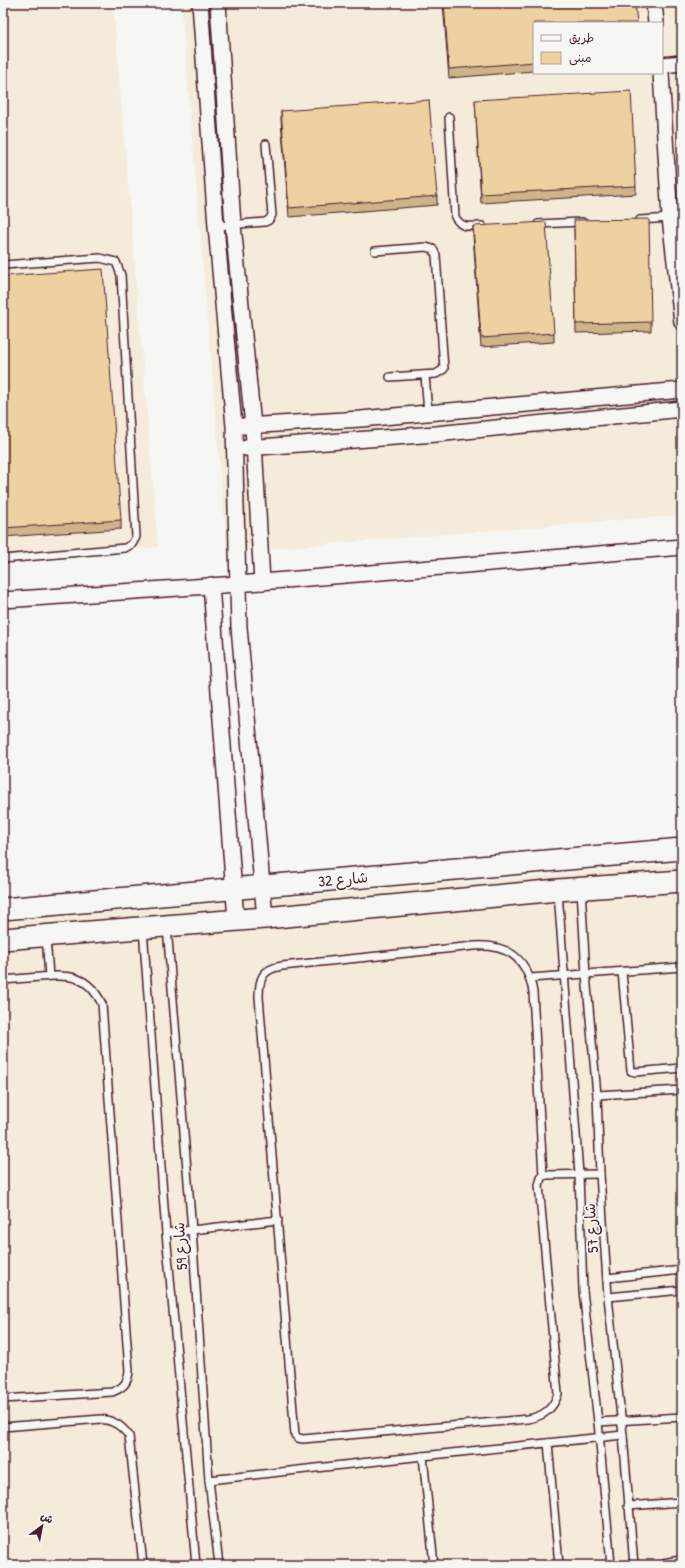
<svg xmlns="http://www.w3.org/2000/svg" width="685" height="1568" viewBox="0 0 685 1568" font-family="'Patrick Hand','Playpen Sans Arabic',sans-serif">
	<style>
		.built { fill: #f4ebda; fill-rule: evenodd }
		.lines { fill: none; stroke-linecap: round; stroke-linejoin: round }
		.lane-casing { stroke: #4a1f2b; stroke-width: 10 }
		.street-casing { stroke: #4a1f2b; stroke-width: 18 }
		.secondary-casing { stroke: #4a1f2b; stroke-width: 24 }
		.lane { stroke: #f6f6f2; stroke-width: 7 }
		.street { stroke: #f6f6f2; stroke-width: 15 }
		.secondary { stroke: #f6f6f2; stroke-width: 21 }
		.wall { fill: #cdb48a; stroke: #4a1f2b }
		.building { fill: #eed1a1; stroke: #4a1f2b }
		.labels { text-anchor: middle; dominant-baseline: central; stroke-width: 3.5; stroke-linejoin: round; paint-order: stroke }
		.street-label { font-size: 15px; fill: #4a1f2b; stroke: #f6f6f2 }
	</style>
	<rect width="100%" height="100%" fill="#f6f6f2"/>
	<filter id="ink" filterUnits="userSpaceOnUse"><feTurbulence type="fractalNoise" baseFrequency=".025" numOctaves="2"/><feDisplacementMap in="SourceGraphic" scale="8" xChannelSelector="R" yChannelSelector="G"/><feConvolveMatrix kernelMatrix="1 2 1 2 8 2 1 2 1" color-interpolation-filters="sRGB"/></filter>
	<g filter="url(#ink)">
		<g class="built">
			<path d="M3,3H113L158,547L3,561Z"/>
			<path d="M181,3H682V515L227,552ZM534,23H662V73H534Z"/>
			<path d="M682,864V1565H3V922Z"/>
		</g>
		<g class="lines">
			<g class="lane-casing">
				<g id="lane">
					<path d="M449,117L455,217C462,229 469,226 482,226"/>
					<path d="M640,220L670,218"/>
					<path d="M538,224L582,222"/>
					<path d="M216,226L265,222L269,220L272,215L266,144"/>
					<path d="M375,251L426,247L433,249L436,255L444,369L436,374L390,377"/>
					<path d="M3,265L100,258L116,262L121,275L136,537L132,544L125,548L3,559"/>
					<path d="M425,375L428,413"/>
					<path d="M581,889L586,975L597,1095L600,1174L608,1297L623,1435L634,1565"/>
					<path d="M558,892L579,1174L583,1291L598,1422L611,1565"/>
					<path d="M167,927L192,1230L209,1480L219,1565"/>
					<path d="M143,929L166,1233L196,1565"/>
					<path d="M46,937L49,976"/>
					<path d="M622,972L631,1071L635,1072L682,1068"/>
					<path d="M530,978L682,967"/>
					<path d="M3,980C15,979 28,978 40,977C69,974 88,975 102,1004L129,1371C128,1383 123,1388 112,1392L3,1399"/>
					<path d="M597,1095L682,1090"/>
					<path d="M543,1176L541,1178L539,1185L558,1394C553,1409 544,1416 528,1419L303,1439L298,1438L295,1435L259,997C259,979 262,969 282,966L474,946C508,944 527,958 533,992L543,1176L547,1175L600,1174"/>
					<path d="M166,1233L278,1220"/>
					<path d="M607,1278L682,1270"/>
					<path d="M608,1297L682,1290"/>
					<path d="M598,1422L682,1417"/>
					<path d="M3,1427L101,1419C114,1421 121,1425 129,1436L143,1565"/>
					<path d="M548,1443L559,1565"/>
					<path d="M423,1456L434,1565"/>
					<path d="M209,1480L423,1456L623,1435"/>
					<path d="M628,1506L682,1502"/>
					<path d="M663,1565L668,1562L682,1560"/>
				</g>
			</g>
			<g class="street-casing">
				<g id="street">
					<path d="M200,3L216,226L234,426L239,627L265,918"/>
					<path d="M218,3L233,225L253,426L262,582"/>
					<path d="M654,3L656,23"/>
					<path d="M662,65L682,63"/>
					<path d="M661,73L670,218L682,322"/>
					<path d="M243,426L361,419L682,390"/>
					<path d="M246,448L436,434L682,409"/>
					<path d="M211,585L236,920"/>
					<path d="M3,600L238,584L682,547"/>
				</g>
			</g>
			<g class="secondary-casing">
				<g id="secondary">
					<path d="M3,909L682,849"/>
					<path d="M3,939L265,918L558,890L682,881"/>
				</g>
			</g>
			<use href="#lane" class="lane"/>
			<use href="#street" class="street"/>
			<use href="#secondary" class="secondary"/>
		</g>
		<g class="wall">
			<path d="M443,3H635L534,23V71L449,78Z"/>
			<path d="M475,100L636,186V194L481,203Z"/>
			<path d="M281,111L437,196V205L289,217L281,120Z"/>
			<path d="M473,226L554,333V342L481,347L473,235Z"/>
			<path d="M574,229L651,322V331L576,333Z"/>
			<path d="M3,276L121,520V529L3,537Z"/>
		</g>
		<g class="building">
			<path d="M444,3H635L637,23H534V62L449,69Z"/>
			<path d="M631,91L636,186L481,194L475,100Z"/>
			<path d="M429,100L437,196L289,208L281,111Z"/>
			<path d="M649,219L651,322L576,324L574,220Z"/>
			<path d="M546,222L554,333L481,338L473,226Z"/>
			<path d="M103,269L121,520L3,528V276Z"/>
		</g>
	</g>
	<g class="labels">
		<g class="street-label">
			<text transform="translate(343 879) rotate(-5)">شارع 32</text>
			<text transform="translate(591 1228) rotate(-94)">شارع 57</text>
			<text transform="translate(180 1246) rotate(-94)">شارع 59</text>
		</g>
	</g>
	<rect width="685" height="1568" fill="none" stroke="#f6f6f2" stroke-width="16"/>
	<rect x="8" y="8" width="669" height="1552" fill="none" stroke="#4a1f2b" stroke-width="1.5" filter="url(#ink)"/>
	<rect x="533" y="22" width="130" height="52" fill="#f6f6f2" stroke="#b1a0a2"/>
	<rect x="541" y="35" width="20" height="6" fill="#f6f6f2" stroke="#b1a0a2"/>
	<text x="569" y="42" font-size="12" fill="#4a1f2b">طريق</text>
	<rect x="541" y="52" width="20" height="12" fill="#eed1a1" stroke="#b1a0a2"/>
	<text x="569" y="62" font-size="12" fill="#4a1f2b">مبنى</text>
	<g transform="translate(42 1526) rotate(32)" stroke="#f6f6f2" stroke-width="3" paint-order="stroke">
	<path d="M0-3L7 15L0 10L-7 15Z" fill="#4a1f2b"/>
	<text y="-6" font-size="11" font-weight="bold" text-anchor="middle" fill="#4a1f2b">ش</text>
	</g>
</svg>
